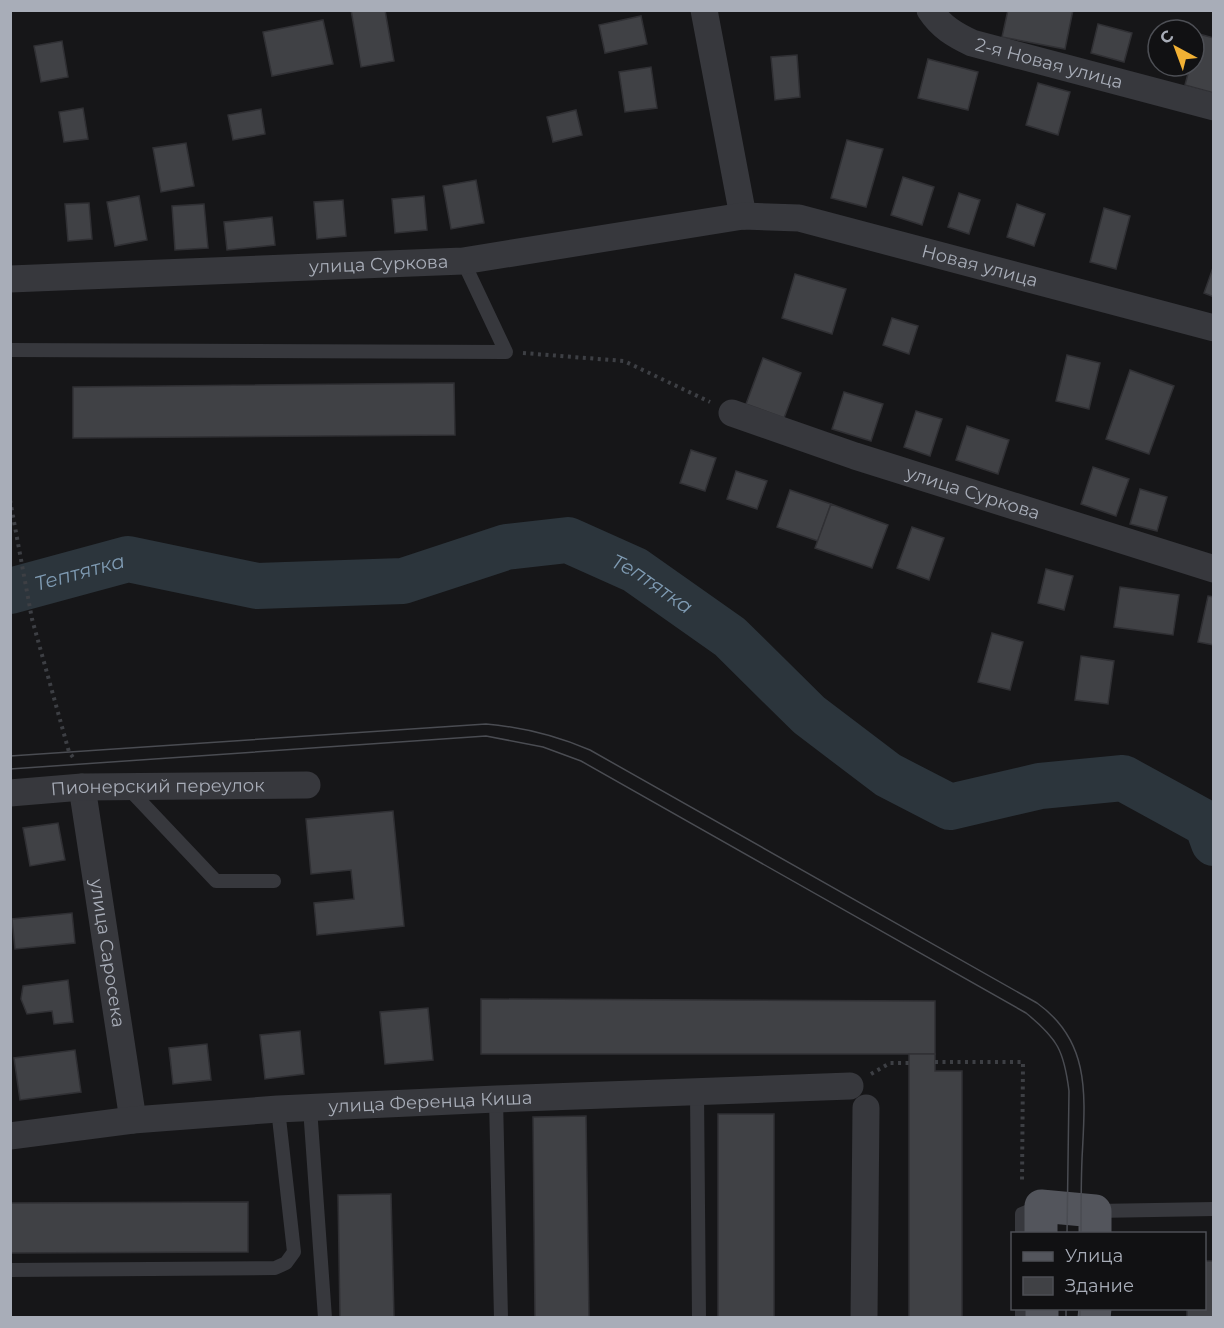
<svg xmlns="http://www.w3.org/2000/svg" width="1224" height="1328" viewBox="0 0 1224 1328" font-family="Montserrat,sans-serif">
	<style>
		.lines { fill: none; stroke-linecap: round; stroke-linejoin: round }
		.river { stroke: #2c353c; stroke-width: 46 }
		.building { fill: #404145; stroke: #303034; stroke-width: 1.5 }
		.path { stroke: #3d3f44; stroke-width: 4; stroke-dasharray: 3 4.5; stroke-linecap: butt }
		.service { stroke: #37383d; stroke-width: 14 }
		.minor { stroke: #37383d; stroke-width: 27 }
		.primary { stroke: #53555c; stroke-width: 33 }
		.tram { stroke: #4a4c52; stroke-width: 1.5 }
		.labels { text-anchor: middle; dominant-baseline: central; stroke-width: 4.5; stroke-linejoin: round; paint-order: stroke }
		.street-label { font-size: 18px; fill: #a8adb8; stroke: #111113 }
		.water-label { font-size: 20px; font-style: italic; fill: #7f9bb3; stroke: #111113 }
	</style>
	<rect width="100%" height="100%" fill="#161618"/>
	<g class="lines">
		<path class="river" id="s1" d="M10,591L128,559L257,586L403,581L506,547L568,540L635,570L730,637L809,715L888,775L950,807L1040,786L1123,778L1207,824L1214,843"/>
	</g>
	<g class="building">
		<path d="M351,10H385L394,61L361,67Z"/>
		<path d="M1008,10H1073L1065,49L1002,37Z"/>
		<path d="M641,16L647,44L605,53L599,25Z"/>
		<path d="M323,20L333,64L272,76L263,32Z"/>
		<path d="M1098,24L1132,33L1124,62L1091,53Z"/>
		<path d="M1199,34L1214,38V93L1185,85L1190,66H1194V53Z"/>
		<path d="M62,41L68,77L41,82L34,46Z"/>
		<path d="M797,55L800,97L775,100L771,57Z"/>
		<path d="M928,59L978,72L968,110L918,98Z"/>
		<path d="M651,67L657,108L625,112L619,72Z"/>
		<path d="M1038,83L1070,92L1058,135L1026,125Z"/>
		<path d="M83,108L88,139L64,142L59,112Z"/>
		<path d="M261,109L265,134L233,140L228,115Z"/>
		<path d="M576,110L582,135L553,142L547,117Z"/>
		<path d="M847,140L883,149L866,207L831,198Z"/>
		<path d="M186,143L194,186L161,192L153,148Z"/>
		<path d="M903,177L934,187L922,225L891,215Z"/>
		<path d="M476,180L484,223L451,229L443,186Z"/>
		<path d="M959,193L980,200L969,234L948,227Z"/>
		<path d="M139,196L147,240L115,246L107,202Z"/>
		<path d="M424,196L427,230L395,233L392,199Z"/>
		<path d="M343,200L346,236L317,239L314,202Z"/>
		<path d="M89,203L92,239L68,241L65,204Z"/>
		<path d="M204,204L208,248L175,250L172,206Z"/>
		<path d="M1017,204L1045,214L1034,246L1007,237Z"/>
		<path d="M1104,208L1130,216L1116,269L1090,262Z"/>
		<path d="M272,217L275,245L227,250L224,222Z"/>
		<path d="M1214,265V297L1204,293Z"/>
		<path d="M795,274L846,289L832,334L782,318Z"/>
		<path d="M892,318L918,326L909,354L883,345Z"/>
		<path d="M1067,355L1100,363L1089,409L1056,401Z"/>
		<path d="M763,358L801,373L784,418L746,404Z"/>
		<path d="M1130,370L1174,386L1149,454L1106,439Z"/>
		<path d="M454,383L455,435L73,438V387Z"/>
		<path d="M844,392L883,404L871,441L832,429Z"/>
		<path d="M916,411L942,419L930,456L904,447Z"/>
		<path d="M967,426L1009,440L998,474L956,460Z"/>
		<path d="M691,450L716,458L705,491L680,483Z"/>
		<path d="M1093,467L1129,479L1116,516L1081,504Z"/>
		<path d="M736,471L767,481L757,509L727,499Z"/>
		<path d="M1140,489L1167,497L1157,531L1130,524Z"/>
		<path d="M790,490L831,504L818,541L777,527Z"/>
		<path d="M831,504L888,525L872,568L815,548Z"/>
		<path d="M912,527L944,538L929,580L897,568Z"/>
		<path d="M1046,569L1073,576L1064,610L1038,603Z"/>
		<path d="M1120,587L1179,595L1173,635L1114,627Z"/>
		<path d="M1208,596L1214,597V645L1198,642Z"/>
		<path d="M992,633L1023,642L1010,690L978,682Z"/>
		<path d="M1081,656L1114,661L1108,704L1075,700Z"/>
		<path d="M393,811L404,926L317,935L314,903L354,899L351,870L311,874L306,819Z"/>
		<path d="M58,823L65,860L30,866L23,828Z"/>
		<path d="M72,913L75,943L15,949L12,919Z"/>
		<path d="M68,980L73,1022L54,1024L52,1011L27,1014L21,999L23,986Z"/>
		<path d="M481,999L935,1001V1054H481Z"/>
		<path d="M428,1008L433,1060L385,1064L380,1012Z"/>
		<path d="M300,1031L304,1074L265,1079L260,1035Z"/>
		<path d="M207,1044L211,1080L173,1084L169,1048Z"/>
		<path d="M75,1050L81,1092L20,1100L14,1058Z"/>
		<path d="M909,1054H935V1071H962V1318H909Z"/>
		<rect x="718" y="1114" width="56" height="204"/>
		<path d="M586,1116L589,1318H535L533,1117Z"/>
		<path d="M391,1194L394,1318H340L338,1195Z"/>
		<path d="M248,1202V1252L10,1253V1203Z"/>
		<path d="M1204,1261H1214V1318H1187V1308H1204Z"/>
	</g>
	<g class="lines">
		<g class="path">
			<path d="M523,353L624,361L710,402"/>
			<path d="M10,500L32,619L69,752L75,760"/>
			<path d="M935,1062H1023L1022,1184"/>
			<path d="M871,1074L890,1063H909"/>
		</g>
		<g class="service">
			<path d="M10,350L506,352L463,261"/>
			<path d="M128,788L216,881H274"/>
			<path d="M697,1093L699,1318"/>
			<path d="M496,1099L501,1318"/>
			<path d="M310,1108L325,1318"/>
			<path d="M1095,1211L1214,1209"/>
			<path d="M1022,1234V1214L1041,1206"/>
			<path d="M10,1270L275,1268L286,1263L294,1252L278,1109"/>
			<path d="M1022,1308V1318"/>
		</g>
		<g class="minor">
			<path d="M704,10L743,216"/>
			<path id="s2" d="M930,10C941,27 955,35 972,43L1214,107"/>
			<path id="s3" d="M10,279L463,261L743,216L799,218L1214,328"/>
			<path id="s4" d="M732,413L855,456L1214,569"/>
			<path id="s5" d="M82,787L133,1120"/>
			<path id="s6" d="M10,793L82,787L307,785"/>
			<path id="s7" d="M10,1136L133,1120L278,1109L496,1099L850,1086"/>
			<path d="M864,1318L866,1108"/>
		</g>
		<g class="primary">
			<path d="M1041,1234V1206L1095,1211V1234"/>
			<path d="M1042,1308V1318"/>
			<path d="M1094,1318L1095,1308"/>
		</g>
		<g class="tram">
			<path d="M10,756L486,724C522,727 557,736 590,750L1037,1003C1092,1042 1085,1098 1082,1159C1081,1184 1081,1209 1081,1234"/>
			<path d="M10,769L486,736L543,747L581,761L1026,1013C1058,1039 1064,1051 1069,1091L1067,1234"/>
			<path d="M1066,1318V1308"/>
			<path d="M1080,1318V1308"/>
		</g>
	</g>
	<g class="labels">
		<g class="street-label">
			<text stroke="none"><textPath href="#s2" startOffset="134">2-я Новая улица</textPath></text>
			<text stroke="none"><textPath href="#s3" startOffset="369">улица Суркова</textPath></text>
			<text stroke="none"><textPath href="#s3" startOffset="980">Новая улица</textPath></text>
			<text stroke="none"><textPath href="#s4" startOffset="254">улица Суркова</textPath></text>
			<text stroke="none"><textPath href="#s6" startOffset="148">Пионерский переулок</textPath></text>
			<text stroke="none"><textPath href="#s5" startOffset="168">улица Саросека</textPath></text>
			<text stroke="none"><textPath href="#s7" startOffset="422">улица Ференца Киша</textPath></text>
		</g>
		<g class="water-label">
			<text stroke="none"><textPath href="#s1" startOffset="72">Тептятка</textPath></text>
			<text stroke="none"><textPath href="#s1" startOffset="666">Тептятка</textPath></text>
		</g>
	</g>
	<rect width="1224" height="1328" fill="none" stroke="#a8adb8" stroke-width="24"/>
	<rect x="1011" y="1232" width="195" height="78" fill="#111113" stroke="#4d4f55" stroke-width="1.5"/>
	<rect x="1023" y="1252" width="30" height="9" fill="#53555c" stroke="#4d4f55" stroke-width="1.5"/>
	<text x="1065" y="1262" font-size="18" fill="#a8adb8">Улица</text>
	<rect x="1023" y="1277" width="30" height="18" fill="#404145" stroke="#4d4f55" stroke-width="1.5"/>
	<text x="1065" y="1292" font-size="18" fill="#a8adb8">Здание</text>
	<g transform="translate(1176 48) rotate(319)"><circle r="28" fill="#111113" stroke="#4d4f55" stroke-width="1.5"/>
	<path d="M0-4.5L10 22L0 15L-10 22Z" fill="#f2b134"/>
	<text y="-9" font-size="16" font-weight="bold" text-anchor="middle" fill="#a8adb8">С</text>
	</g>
</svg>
